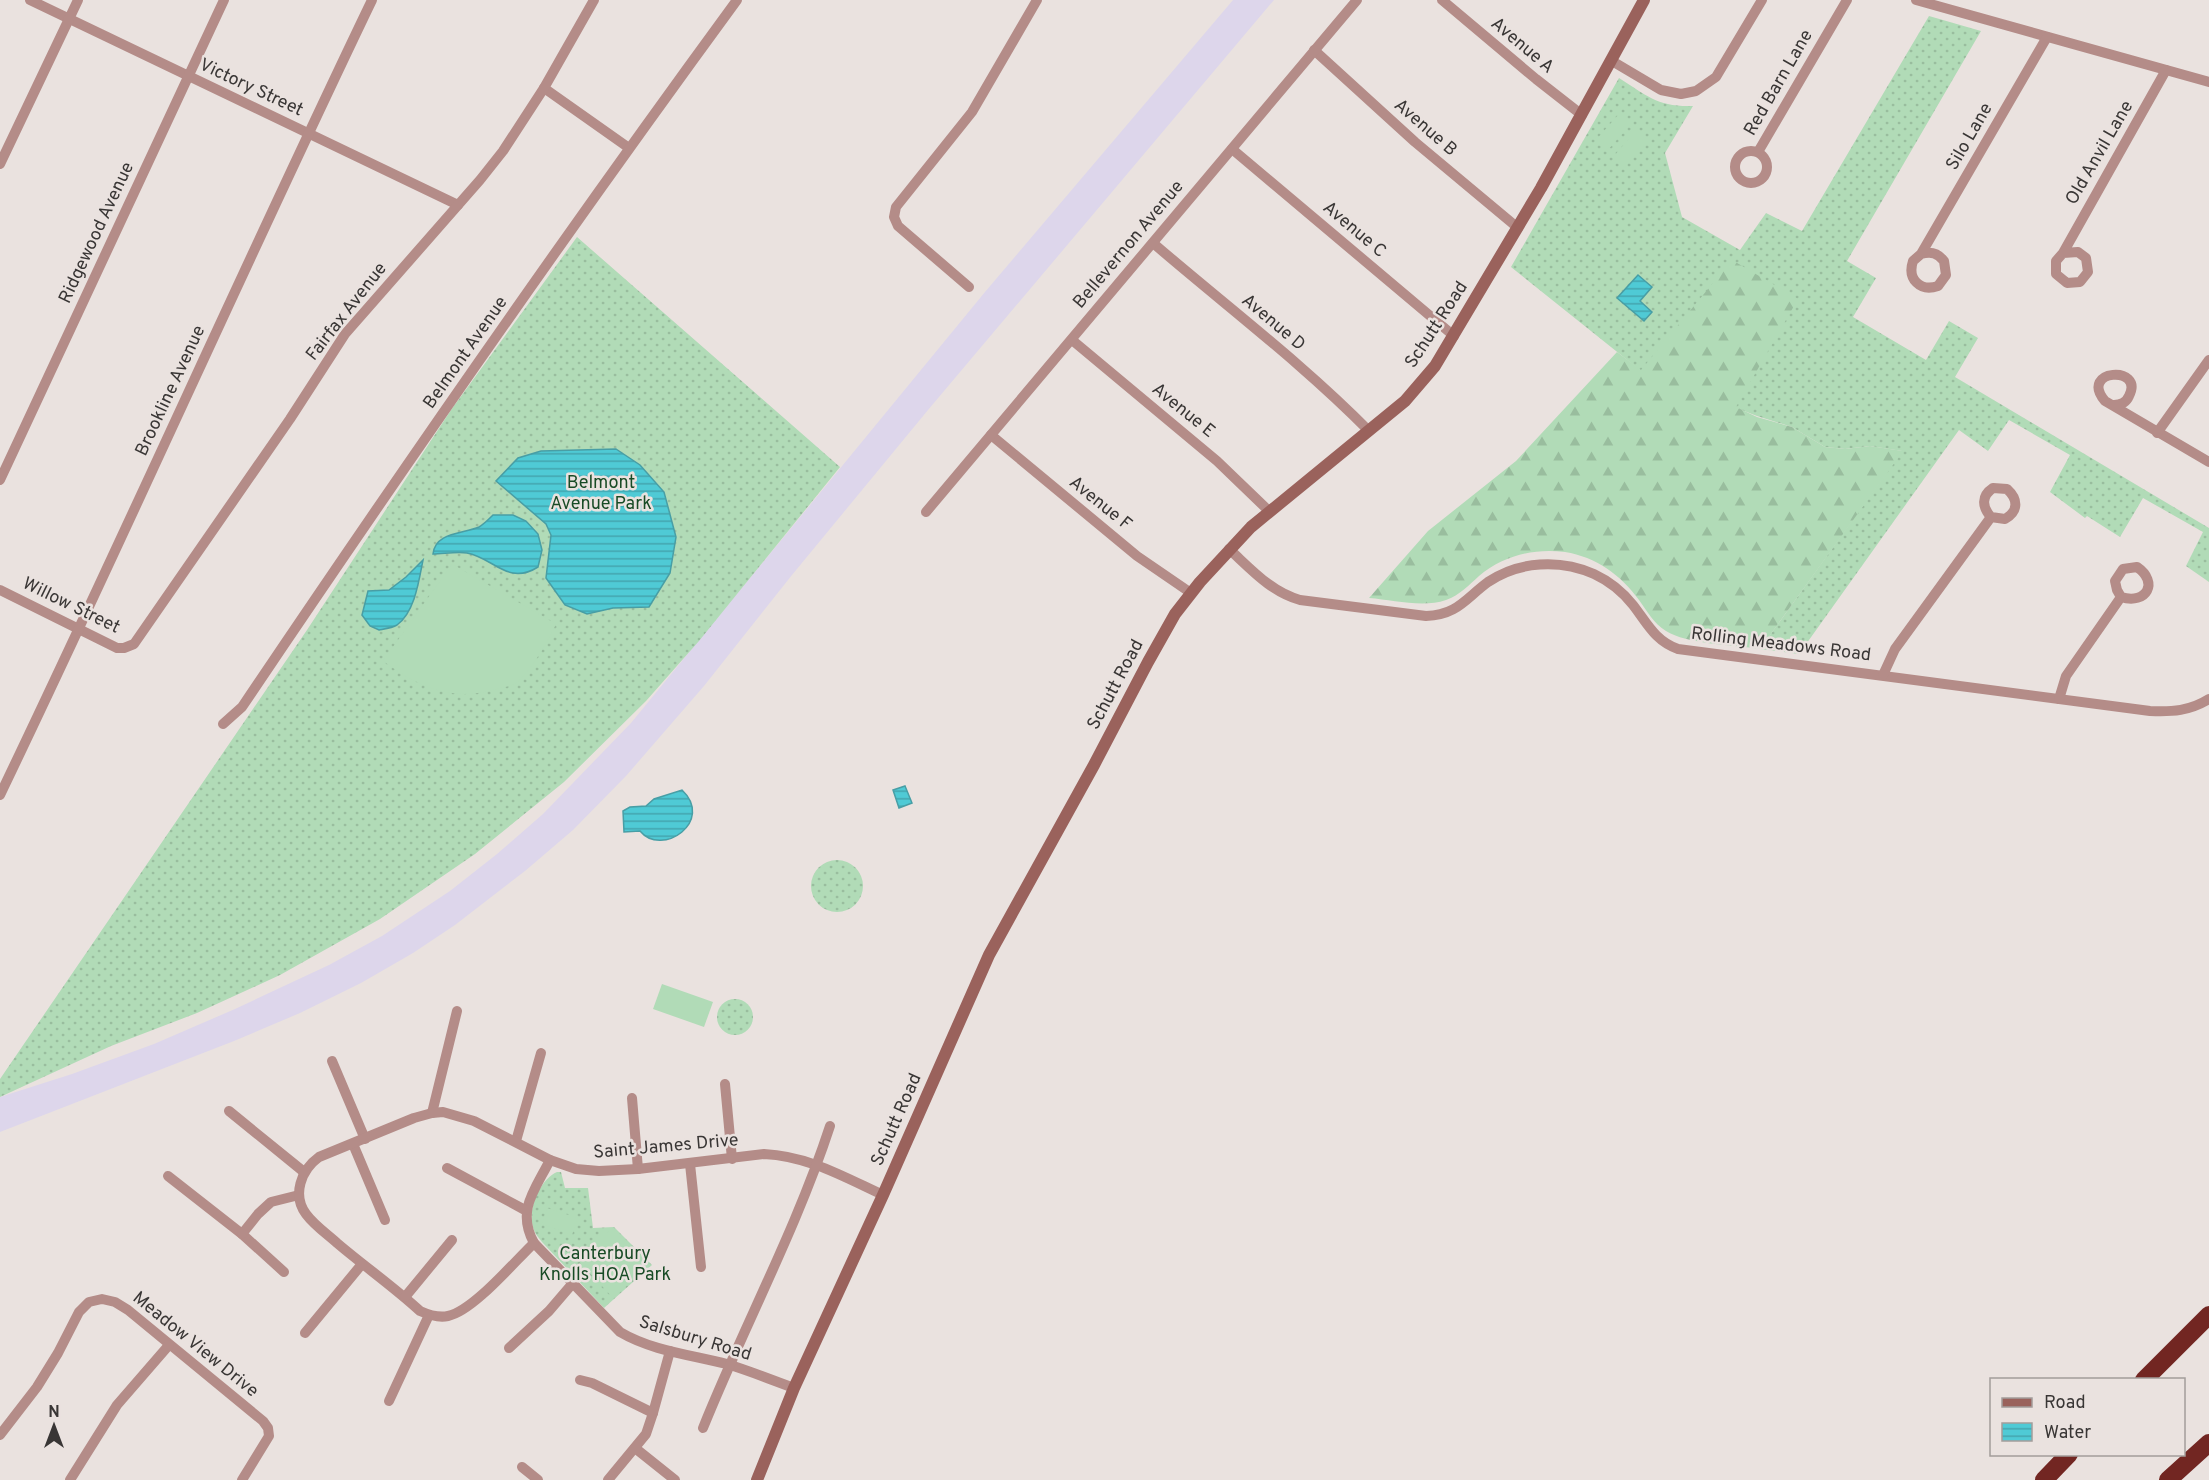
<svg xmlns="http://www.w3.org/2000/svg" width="2209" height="1480" viewBox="0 0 2209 1480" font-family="Overpass,sans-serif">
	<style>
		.industrial { fill: #ddd6eb }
		.grass { fill: url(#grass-dots) }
		.forest { fill: url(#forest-firs) }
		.garden { fill: #b1dbb7 }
		.water { fill: url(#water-rules); stroke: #489ea5; stroke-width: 1.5 }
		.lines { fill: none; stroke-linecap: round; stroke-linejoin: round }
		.street { stroke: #b48c88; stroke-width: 10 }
		.secondary { stroke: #9a625c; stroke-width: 12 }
		.highway { stroke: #722622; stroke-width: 18 }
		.labels { text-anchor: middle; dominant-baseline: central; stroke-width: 5; stroke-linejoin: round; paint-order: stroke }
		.street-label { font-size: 18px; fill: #393635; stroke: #eae2df }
		.park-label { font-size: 18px; fill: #184b25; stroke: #eae2df }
	</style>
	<defs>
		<pattern id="grass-dots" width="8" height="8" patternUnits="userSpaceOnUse" patternTransform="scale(1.5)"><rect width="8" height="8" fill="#b1dbb7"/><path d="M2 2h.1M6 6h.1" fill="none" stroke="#99bd9e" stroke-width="1.8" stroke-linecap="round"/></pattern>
		<pattern id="forest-firs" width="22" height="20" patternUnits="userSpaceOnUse" patternTransform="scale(1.5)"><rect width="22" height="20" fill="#b1dbb7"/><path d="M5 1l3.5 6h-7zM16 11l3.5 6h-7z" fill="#99bd9e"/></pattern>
		<pattern id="water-rules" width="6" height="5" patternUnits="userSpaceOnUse" patternTransform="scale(1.5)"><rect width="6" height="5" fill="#4fcad5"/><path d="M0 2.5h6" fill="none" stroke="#43a5ae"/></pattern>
	</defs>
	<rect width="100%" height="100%" fill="#eae2df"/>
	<path class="industrial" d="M1233,0H1274L928,410L792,575L704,686L626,776L573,830L525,871L455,925L413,953L361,983L300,1013L234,1041L0,1132V1097L72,1074L154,1044L235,1009L329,965L382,936L450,891L497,854L543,814L631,723L985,292Z"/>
	<g class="grass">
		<path d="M1929,16L1981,31L1847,261L1876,278L1853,317L1926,360L1949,321L1978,338L1955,377L2209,528V582L2186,566L2203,532L2143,498L2120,537L2087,516L2085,518L2050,492L2070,455L2009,420L1988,451L1959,430L1799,654L1760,649L1902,451L1870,446L1845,449L1825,447L1792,427L1757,416L1641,371L1511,267L1619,78C1648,96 1657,107 1693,106L1665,153L1682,217L1740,250L1766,213L1802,231Z"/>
		<path d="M577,237L840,467L699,641L646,701L564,782L475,854L380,919L280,975L197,1013L111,1046L0,1097V1079L307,630L451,410Z"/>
		<circle cx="837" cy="886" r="26"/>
		<circle cx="735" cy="1017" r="18"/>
		<path d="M557,1172H561L565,1188H588L593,1228L614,1227L652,1265L604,1308L542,1242C539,1238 535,1234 534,1230C526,1212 539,1180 557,1172Z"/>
	</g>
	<path class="forest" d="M1732,260L1798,299L1736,407L1757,417L1792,427L1825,447L1845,449L1870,446L1903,451L1760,649C1735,645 1686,644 1666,631C1654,624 1647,611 1639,600C1621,575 1596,557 1565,552C1533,548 1503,556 1479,576C1469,585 1460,595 1446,600C1423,608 1393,600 1369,598L1428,531L1516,461L1617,352L1641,370Z"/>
	<g class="garden">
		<path d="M1618,115L1630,125L1607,151L1595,141Z"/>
		<path d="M1636,130L1648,140L1625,167L1614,156Z"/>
		<path d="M452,564L556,624C549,639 530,673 517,682C513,686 505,687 500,688C454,703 420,688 383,661Z"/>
		<path d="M662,984L713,1002L704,1027L653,1009Z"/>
		<path d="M547,1208L578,1218L572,1235L542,1224Z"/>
		<path d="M612,1228L647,1267L613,1298L577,1259Z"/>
	</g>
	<g class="water">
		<path d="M1638,275L1652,287L1640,301L1652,312L1644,321L1617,298Z"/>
		<path d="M616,449L640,465L664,492L676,537L670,573L649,607L613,608L587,614L565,605L546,578L551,535L546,524L496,481L518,458L541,451Z"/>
		<path d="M493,515H513L526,521L538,534L542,550L538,567C508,586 494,558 467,553C457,551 443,554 433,554C435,532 463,534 479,527C484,524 489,519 493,515Z"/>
		<path d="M423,560C419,580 415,612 397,625C392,628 384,629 379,630L370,626L362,615L368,591L389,590L406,577Z"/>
		<path d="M905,786L912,803L899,808L893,790Z"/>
		<path d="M682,790C715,821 662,858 640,831L624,832L623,811L630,807L646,806L654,799Z"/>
	</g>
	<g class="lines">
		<g class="street">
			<path d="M30,0L458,205"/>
			<path d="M1442,0L1536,79L1582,115"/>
			<path d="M1916,0L2209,82"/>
			<path d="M1314,50L1415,142L1518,228"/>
			<path d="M1612,61L1661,90L1681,94L1696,91L1716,77L1762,0"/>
			<path d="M544,88L629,148"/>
			<path d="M1232,149L1454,336"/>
			<circle cx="1751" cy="167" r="16"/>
			<path d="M1758,152L1847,0"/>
			<path d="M0,164L78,0"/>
			<path d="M1153,243C1225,305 1302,363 1369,431"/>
			<path d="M2063,253L2056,261V274L2067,283L2080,282L2088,272L2086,258L2078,252L2063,253L2166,70"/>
			<path d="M1921,254L1913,261C1907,279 1920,292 1938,286L1946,275L1944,261C1938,253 1931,251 1921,254L2047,37"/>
			<path d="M969,287L898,226L894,217L896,207L972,112L1037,0"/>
			<path d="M1072,340L1217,461L1269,511"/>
			<path d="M2114,405C2120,405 2126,403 2129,396C2145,365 2078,369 2105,401L2209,462"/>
			<path d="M2157,433L2209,360"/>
			<path d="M991,435L1137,556L1191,593"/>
			<path d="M0,480L224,0"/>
			<path d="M926,512L1357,0"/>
			<path d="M1229,549C1251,569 1271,592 1300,600L1426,616C1457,615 1465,599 1488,582C1519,561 1560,559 1594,574C1609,581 1622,591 1633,605C1647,623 1655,641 1678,649L2150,711C2172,712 2190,711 2209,699"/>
			<path d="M0,590L117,648H124L134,644L290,419L345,334L480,180L503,151L544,88L594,0"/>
			<path d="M1883,675L1895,649L1991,517L2005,519C2019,511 2018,499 2007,489L1993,488C1981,496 1982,507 1991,517"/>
			<path d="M2059,699L2066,676L2121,597C2147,605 2159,582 2137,567L2123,569L2115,581L2117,590L2121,597"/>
			<path d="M223,724L242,707C403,468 567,232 737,0"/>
			<path d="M0,795C127,531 245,264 372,0"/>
			<path d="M332,1061L365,1139"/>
			<path d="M725,1084L732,1159"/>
			<path d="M632,1098L638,1169"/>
			<path d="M229,1111L304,1172"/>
			<path d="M432,1113L457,1011"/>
			<path d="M516,1141L541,1053"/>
			<path d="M353,1144L385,1220"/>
			<path d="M550,1160C535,1190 516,1210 534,1243L620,1332C652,1351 692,1355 727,1364C750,1371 772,1380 794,1388"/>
			<path d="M690,1164L701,1267"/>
			<path d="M447,1168L525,1210"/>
			<path d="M168,1176L242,1234L284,1272"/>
			<path d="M242,1234L258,1214L271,1202L299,1195"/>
			<path d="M534,1243C514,1262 473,1311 448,1316C439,1318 429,1315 420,1311C394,1287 364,1266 337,1243C327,1234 314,1225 306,1214C292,1195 301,1170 319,1157L414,1118L432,1113L443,1112L474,1121L550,1160L576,1169L599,1171L638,1169L764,1154C808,1156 844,1177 883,1195"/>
			<path d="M405,1297L452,1240"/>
			<path d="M305,1333L362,1264"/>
			<path d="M509,1348L549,1311L573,1283"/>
			<path d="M580,1380L592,1383L653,1413"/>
			<path d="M389,1401L429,1315"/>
			<path d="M703,1428C744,1326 796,1230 830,1126"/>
			<path d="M0,1435L37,1387L58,1353L79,1312L89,1302L102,1299L115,1302L128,1310L263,1421L268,1428L269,1436L242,1480"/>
			<path d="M635,1448L675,1480"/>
			<path d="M522,1467L538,1480"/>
			<path d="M70,1480L117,1405L169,1345"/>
			<path d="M608,1480L646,1434L653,1413L670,1351"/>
		</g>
		<path class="secondary" d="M757,1480L794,1388L883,1195L989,955L1094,765L1148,662L1175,614L1200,582L1251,527L1405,401L1435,366L1541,188L1644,0"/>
		<g class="highway">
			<path d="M2144,1380L2209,1315"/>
			<path d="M2044,1480L2069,1454"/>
			<path d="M2168,1480L2209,1443"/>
		</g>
	</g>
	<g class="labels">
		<g class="street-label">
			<text transform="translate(1522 46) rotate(40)">Avenue A</text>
			<text transform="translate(1779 83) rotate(-60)">Red Barn Lane</text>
			<text transform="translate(251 88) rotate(25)">Victory Street</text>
			<text transform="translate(1425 128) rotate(41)">Avenue B</text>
			<text transform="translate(1970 137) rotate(-60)">Silo Lane</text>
			<text transform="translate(2100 153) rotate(-60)">Old Anvil Lane</text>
			<text transform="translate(1354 230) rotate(40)">Avenue C</text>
			<text transform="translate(97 233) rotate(-65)">Ridgewood Avenue</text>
			<text transform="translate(1129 245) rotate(-50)">Bellevernon Avenue</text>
			<text transform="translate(347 312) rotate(-52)">Fairfax Avenue</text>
			<text transform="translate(1273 323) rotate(40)">Avenue D</text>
			<text transform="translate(1437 325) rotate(-57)">Schutt Road</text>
			<text transform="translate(466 353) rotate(-55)">Belmont Avenue</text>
			<text transform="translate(171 391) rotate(-65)">Brookline Avenue</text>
			<text transform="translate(1183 411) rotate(39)">Avenue E</text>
			<text transform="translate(1100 504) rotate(39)">Avenue F</text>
			<text transform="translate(71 606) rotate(26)">Willow Street</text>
			<text transform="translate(1781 645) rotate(7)">Rolling Meadows Road</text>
			<text transform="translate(1116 685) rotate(-62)">Schutt Road</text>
			<text transform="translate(897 1120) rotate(-66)">Schutt Road</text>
			<text transform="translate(666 1147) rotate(-5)">Saint James Drive</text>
			<text transform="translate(695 1339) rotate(17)">Salsbury Road</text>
			<text transform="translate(195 1345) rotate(39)">Meadow View Drive</text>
		</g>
		<g class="park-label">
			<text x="601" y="483">Belmont<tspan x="601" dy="21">Avenue Park</tspan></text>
			<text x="605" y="1254">Canterbury<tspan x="605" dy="21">Knolls HOA Park</tspan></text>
		</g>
	</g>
	<rect x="1990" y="1378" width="195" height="78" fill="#eae2df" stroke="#a39d9b" stroke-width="1.5"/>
	<rect x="2002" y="1398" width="30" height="9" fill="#9a625c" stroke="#a39d9b" stroke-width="1.5"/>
	<text x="2044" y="1408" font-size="18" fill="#393635">Road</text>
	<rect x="2002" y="1423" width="30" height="18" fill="url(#water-rules)" stroke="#a39d9b" stroke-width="1.5"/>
	<text x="2044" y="1438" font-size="18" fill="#393635">Water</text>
	<g transform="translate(54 1426)" stroke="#eae2df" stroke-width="4.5" paint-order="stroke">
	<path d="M0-4.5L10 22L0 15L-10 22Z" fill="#393635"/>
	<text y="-9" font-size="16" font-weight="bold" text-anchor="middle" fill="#393635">N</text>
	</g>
</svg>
